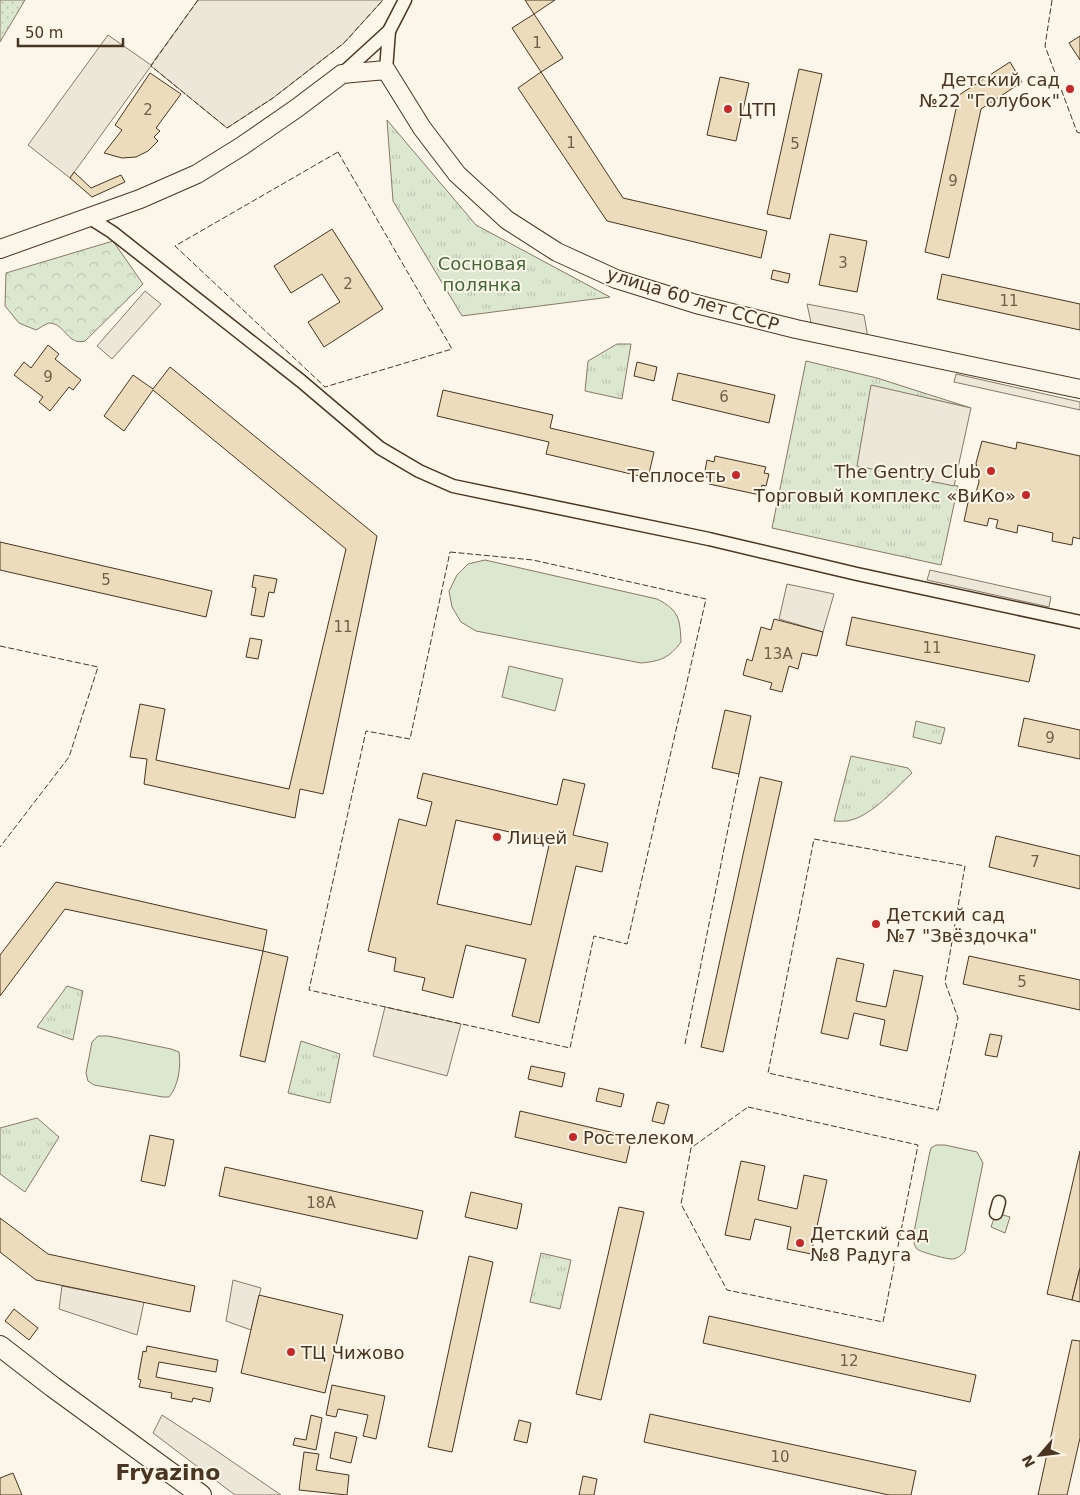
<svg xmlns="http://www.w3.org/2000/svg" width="1080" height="1495" viewBox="0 0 1080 1495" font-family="'DejaVu Sans',sans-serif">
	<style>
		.grass { fill: url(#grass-dots); stroke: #887966 }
		.forest { fill: url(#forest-crowns); stroke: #887966 }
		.park { fill: url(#park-tufts); stroke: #887966 }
		.pitch { fill: #dce7d0; stroke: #887966 }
		.parking { fill: #ede7d9; stroke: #887966 }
		.building { fill: #ecdcbc; stroke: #4a3520; fill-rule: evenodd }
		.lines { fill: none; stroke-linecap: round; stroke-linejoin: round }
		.street-casing { stroke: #4a3520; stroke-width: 15 }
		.secondary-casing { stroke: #4a3520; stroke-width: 20 }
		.primary-casing { stroke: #4a3520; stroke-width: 22 }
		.street { stroke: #fbf6e9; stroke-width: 12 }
		.secondary { stroke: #fbf6e9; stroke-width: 18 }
		.primary { stroke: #fbf6e9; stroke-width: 20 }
		.fence { stroke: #4a3520; stroke-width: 1; stroke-dasharray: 6 2.5; stroke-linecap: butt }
		.poi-dot { fill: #c62828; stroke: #fbf6e9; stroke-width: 2 }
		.labels { text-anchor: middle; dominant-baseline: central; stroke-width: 4; stroke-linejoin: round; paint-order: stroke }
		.number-label { font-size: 15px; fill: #725f47 }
		.poi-label { font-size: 18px; fill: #4a3520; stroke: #fbf6e9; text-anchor: start }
		.park-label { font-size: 18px; fill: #436837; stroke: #fbf6e9 }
		.street-label { font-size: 18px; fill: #4a3520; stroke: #fbf6e9 }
		.district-label { font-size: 22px; font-weight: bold; fill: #4a3520; stroke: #fbf6e9 }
	</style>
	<defs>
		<pattern id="grass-dots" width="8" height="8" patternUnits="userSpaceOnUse" patternTransform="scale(1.25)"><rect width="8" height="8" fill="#dce7d0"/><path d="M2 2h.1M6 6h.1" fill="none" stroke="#bec7b2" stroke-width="1.8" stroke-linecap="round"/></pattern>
		<pattern id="forest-crowns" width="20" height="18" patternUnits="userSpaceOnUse" patternTransform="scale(1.25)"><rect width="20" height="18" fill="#dce7d0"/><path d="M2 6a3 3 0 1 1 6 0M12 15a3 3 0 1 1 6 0" fill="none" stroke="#bec7b2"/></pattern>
		<pattern id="park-tufts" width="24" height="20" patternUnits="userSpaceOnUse" patternTransform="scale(1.25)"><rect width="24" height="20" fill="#dce7d0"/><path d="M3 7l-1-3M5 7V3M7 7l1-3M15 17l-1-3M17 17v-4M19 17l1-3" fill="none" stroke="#bec7b2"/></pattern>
	</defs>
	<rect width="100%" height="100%" fill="#fbf6e9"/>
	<path class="grass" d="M0,0H25L0,42Z"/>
	<path class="forest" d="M113,241L143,284L85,341C68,346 65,324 50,323C46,323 40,328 36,330L19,323L5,306L6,273Z"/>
	<g class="park">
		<path d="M387,120L476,225L610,297L462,316L393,201Z"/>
		<path d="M617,344H631L622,399L585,391L588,361Z"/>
		<path d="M806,361L877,378L971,408L926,398L905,476L958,486L941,565L772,528Z"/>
		<path d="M916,721L945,728L941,744L913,737Z"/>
		<path d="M851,756L908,768L912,773C896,788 872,815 851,820C846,822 839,821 834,821Z"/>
		<path d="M67,986L83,991L73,1040L37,1027Z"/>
		<path d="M301,1041L340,1054L330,1103L288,1093Z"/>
		<path d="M37,1118L59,1137L25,1192L0,1174V1128Z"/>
		<path d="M541,1253L571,1260L560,1309L530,1302Z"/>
	</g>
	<g class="pitch">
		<path d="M485,560L657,599C679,610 680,619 681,642C669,658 661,661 641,663L476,631L461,622L452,607L449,591L457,575L468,564Z"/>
		<path d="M509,666L563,679L555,711L502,697Z"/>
		<path d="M98,1036H108L171,1049L179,1052C181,1066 179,1085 169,1097H163L94,1085L88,1081L86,1073L92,1042Z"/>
		<path d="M936,1145H945L977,1152L983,1163L965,1251C962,1255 957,1259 952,1259C946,1259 920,1252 917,1249C914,1246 914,1241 913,1237L929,1156L931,1148Z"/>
		<path d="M996,1213L1010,1217L1005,1233L991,1227Z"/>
	</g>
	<g class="parking">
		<path d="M198,0H383L344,43L273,98L227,128L151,66L70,178L28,145L108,35L151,65Z"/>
		<path d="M145,291L161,304L112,359L97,346Z"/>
		<path d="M807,304L864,315L869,344L813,332Z"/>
		<path d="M956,374L1080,402V410L954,382Z"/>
		<path d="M871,385L971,408L954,486L857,466Z"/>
		<path d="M930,570L1051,597L1049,607L927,580Z"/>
		<path d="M787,584L834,594L823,632L779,619Z"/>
		<path d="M385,1007L461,1024L447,1076L373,1056Z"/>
		<path d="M233,1280L261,1288L251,1330L226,1321Z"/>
		<path d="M62,1286L144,1302L137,1335L59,1309Z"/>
		<path d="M162,1415L208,1445L281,1495H235L153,1433Z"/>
	</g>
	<g class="building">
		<path d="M525,0H555L534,14Z"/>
		<path d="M534,14L563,58L541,72L512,28Z"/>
		<path d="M1080,36V60L1069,43Z"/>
		<path d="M1010,62L1022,82L981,109L949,258L925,252L959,95Z"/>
		<path d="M799,69L822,74L790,219L767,214Z"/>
		<path d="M541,72L623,198L767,231L761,258L607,221L518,88Z"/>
		<path d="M150,73L181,94L156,128L160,131L154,137L158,141L148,151L136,157L122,158L104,153L122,130L115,125Z"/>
		<path d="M720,77L749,83L736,141L707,135Z"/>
		<path d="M74,172L91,188L121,175L125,182L92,197L70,178Z"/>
		<path d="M332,229L383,309L324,347L308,322L340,302L322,274L291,293L274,266Z"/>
		<path d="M830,234L867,241L857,292L819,285Z"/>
		<path d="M773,270L790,274L788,283L771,279Z"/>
		<path d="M942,274L1080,304V330L937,299Z"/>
		<path d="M48,345L59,354L55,359L81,380L73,390L69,387L50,411L39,402L43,397L14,375L24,362L31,368Z"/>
		<path d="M637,362L657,367L654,381L634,376Z"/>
		<path d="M170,367L377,536L323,794L300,789L295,818L144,784L147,759L130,757L140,704L165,709L156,760L289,789L346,549L153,390L124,431L104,416L133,375L153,389Z"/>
		<path d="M678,373L775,395L769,423L672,400Z"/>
		<path d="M443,390L553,415L550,428L654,452L648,478L546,454L549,442L437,416Z"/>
		<path d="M982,441L1016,449L1017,442L1080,456V539L1073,537L1072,545L1052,541L1053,533L1018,525L1017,533L996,528L998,520L989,518L987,526L964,521L969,498L976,492L979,482L976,463Z"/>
		<path d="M715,456L766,467L764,473L769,474L766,486L762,485L760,495L709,484L710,478L704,476L707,460L714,462Z"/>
		<path d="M0,542L212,591L206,617L0,570Z"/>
		<path d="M254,575L277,579L274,593L269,592L264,617L251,615L256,588L252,587Z"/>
		<path d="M852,617L1035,655L1029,682L846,645Z"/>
		<path d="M774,619L823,632L817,656L802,653L798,669L789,666L782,692L770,689L772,683L743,675L747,659L752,661L761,627L771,630Z"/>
		<path d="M250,638L262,640L258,659L246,657Z"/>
		<path d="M725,710L751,716L739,774L712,768Z"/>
		<path d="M1024,718L1080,730V759L1018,746Z"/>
		<path d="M423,773L557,805L563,779L585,784L573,835L608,843L602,872L576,866L539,1023L512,1016L526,959L466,945L453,998L422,990L425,978L394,971L396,958L368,951L399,819L426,826L432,802L417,798ZM456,820L550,841L531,925L437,904Z"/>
		<path d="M760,777L782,782L723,1052L701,1047Z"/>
		<path d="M996,836L1080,856V889L989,867Z"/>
		<path d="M56,882L267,930L263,951L65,909L0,996V955Z"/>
		<path d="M263,951L288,957L265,1062L240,1056Z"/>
		<path d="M969,956L1080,980V1010L963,984Z"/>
		<path d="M837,958L864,964L856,1001L886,1007L894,970L923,976L907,1051L880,1045L885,1020L854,1013L848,1039L821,1033Z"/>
		<path d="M990,1034L1002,1036L997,1057L985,1055Z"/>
		<path d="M531,1066L565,1073L562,1087L528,1079Z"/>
		<path d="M599,1088L624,1094L621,1107L596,1101Z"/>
		<path d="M657,1102L669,1105L664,1124L652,1121Z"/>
		<path d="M520,1111L632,1137L626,1163L515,1137Z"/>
		<path d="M150,1135L174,1140L165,1186L141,1181Z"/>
		<path d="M1080,1151V1268L1072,1300L1047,1294Z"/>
		<path d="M741,1161L765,1166L758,1200L797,1209L804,1175L827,1180L811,1254L787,1249L791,1227L755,1219L750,1240L725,1235Z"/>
		<path d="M225,1167L423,1211L417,1239L219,1196Z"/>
		<path d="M471,1192L522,1204L517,1229L465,1217Z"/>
		<path d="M619,1207L644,1212L601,1400L576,1394Z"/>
		<path d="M0,1218L48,1254L195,1286L190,1312L36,1280L0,1252Z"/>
		<path d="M469,1256L493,1262L452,1452L428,1447Z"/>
		<path d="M1080,1268V1302L1072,1300Z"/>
		<path d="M259,1295L343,1315L325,1393L241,1373Z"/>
		<path d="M14,1309L38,1328L29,1340L5,1321Z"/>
		<path d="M709,1316L976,1375L970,1402L703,1343Z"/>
		<path d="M1072,1340L1080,1341V1438L1067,1495H1038Z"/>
		<path d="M147,1346L218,1360L216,1372L159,1362L156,1377L213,1388L210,1402L193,1398L192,1402L171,1398L172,1393L139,1387L141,1380L138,1379L143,1351L146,1352Z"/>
		<path d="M332,1385L385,1396L376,1439L363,1436L368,1415L338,1409L336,1417L326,1415Z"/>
		<path d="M650,1414L916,1471L911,1495H889L644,1442Z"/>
		<path d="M311,1415L322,1418L316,1450L293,1445L295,1438L306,1440Z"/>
		<path d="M519,1420L531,1423L527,1443L514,1440Z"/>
		<path d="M335,1432L357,1437L351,1463L330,1458Z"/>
		<path d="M304,1452L319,1454L316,1470L349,1475L347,1495L299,1490Z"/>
		<path d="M13,1473L22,1495H0V1478Z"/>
		<path d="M583,1476L597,1479L594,1495H579Z"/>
	</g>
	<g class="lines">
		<g class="street-casing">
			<g id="street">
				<path d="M386,70L389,31"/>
				<path d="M342,74L389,31L405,0"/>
				<path d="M90,218L112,232L301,381L380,448L419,471L453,486L709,539L857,574L1080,622"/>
				<path d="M996,1213L999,1202"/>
			</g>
		</g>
		<g class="secondary-casing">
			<path id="secondary" d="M0,249L140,199L197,174L242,146L297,108L342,74L386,70L422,128L457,174L507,220L557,252L616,279L696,304L796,329L1080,389"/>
		</g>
		<g class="primary-casing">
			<path id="primary" d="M0,1346L53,1387L201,1495"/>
		</g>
		<use href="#street" class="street"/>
		<use href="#secondary" class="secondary"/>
		<use href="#primary" class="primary"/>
		<g class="fence">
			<path d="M198,0L151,66L227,128L273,98L344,43L383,0"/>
			<path d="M1052,0L1045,46L1077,132L1080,133"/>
			<path d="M338,152L452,349L325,387L175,246Z"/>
			<path d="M450,552L533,560L706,599L627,944L594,936L570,1048L309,990L366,731L410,739Z"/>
			<path d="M0,646L98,667L69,757L0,847"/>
			<path d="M814,839L965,866L945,982L958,1018L938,1110L768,1073Z"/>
			<path d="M685,1044L739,774"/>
			<path d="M748,1107L918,1145L883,1322L727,1290L681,1204L691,1148Z"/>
		</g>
	</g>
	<g class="poi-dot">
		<circle cx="1070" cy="89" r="5"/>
		<circle cx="728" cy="109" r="5"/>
		<circle cx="991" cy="471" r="5"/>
		<circle cx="736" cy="475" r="5"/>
		<circle cx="1026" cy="495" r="5"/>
		<circle cx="497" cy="837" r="5"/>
		<circle cx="876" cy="924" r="5"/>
		<circle cx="573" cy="1137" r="5"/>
		<circle cx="800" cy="1243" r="5"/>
		<circle cx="291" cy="1352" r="5"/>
	</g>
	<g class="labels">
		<g class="number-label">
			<text x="537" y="43">1</text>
			<text x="148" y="110">2</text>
			<text x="571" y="143">1</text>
			<text x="795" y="144">5</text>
			<text x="953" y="181">9</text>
			<text x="843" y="263">3</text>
			<text x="348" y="284">2</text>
			<text x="1009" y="301">11</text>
			<text x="48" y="377">9</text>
			<text x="724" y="397">6</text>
			<text x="106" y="580">5</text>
			<text x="343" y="627">11</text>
			<text x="932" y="648">11</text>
			<text x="778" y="654">13А</text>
			<text x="1050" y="738">9</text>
			<text x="1035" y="862">7</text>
			<text x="1022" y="982">5</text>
			<text x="321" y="1203">18А</text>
			<text x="849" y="1361">12</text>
			<text x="780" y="1457">10</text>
		</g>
		<g class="poi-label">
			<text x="1060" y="79" text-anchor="end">Детский сад<tspan x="1060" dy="21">№22 "Голубок"</tspan></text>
			<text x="738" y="109">ЦТП</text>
			<text x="981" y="471" text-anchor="end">The Gentry Club</text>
			<text x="726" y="475" text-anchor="end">Теплосеть</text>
			<text x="1016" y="495" text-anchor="end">Торговый комплекс «ВиКо»</text>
			<text x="507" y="837">Лицей</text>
			<text x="886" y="914">Детский сад<tspan x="886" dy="21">№7 "Звёздочка"</tspan></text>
			<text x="583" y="1137">Ростелеком</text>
			<text x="810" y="1233">Детский сад<tspan x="810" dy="21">№8 Радуга</tspan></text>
			<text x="301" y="1352">ТЦ Чижово</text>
		</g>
		<g class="park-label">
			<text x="482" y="263">Сосновая<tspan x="482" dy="21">полянка</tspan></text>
		</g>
		<g class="street-label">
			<text transform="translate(693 299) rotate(17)">улица 60 лет СССР</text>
		</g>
		<g class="district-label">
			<text x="168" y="1472">Fryazino</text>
		</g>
	</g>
	<g transform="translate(1040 1455) rotate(242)" stroke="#fbf6e9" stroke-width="4" paint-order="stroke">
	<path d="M0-4L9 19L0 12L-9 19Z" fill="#4a3520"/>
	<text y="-8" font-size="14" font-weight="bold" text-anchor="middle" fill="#4a3520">N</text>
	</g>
	<path d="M18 38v8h105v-8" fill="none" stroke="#4a3520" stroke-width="2.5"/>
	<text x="25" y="38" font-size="15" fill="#4a3520" stroke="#fbf6e9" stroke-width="4" paint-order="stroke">50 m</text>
</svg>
